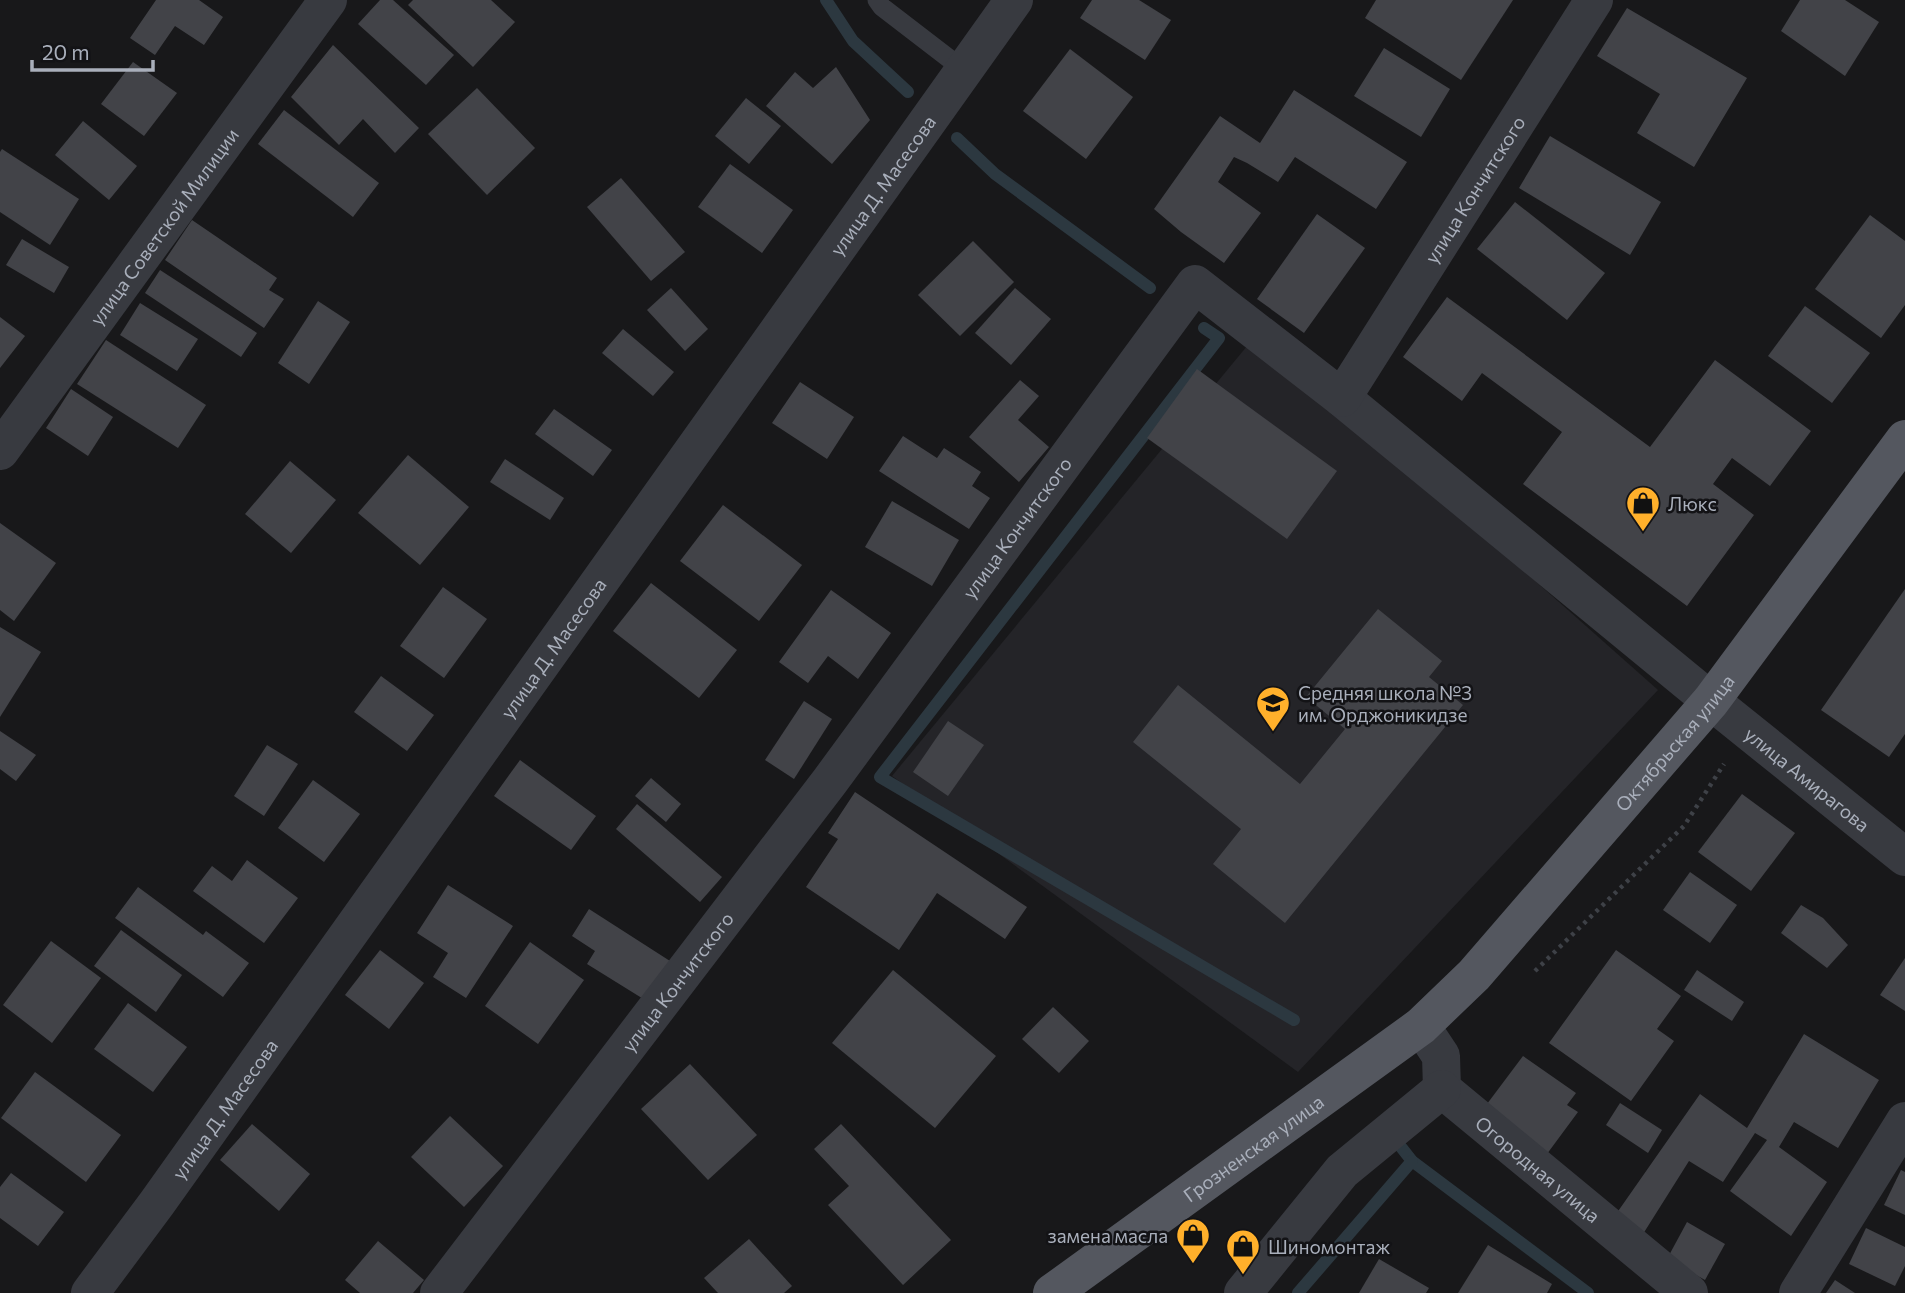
<svg xmlns="http://www.w3.org/2000/svg" width="1905" height="1293" viewBox="0 0 1905 1293" font-family="Commissioner,sans-serif">
	<style>
		.built { fill: #242428 }
		.lines { fill: none; stroke-linecap: round; stroke-linejoin: round }
		.stream { stroke: #2c3840; stroke-width: 12 }
		.building { fill: #424348 }
		.path { stroke: #3e4147; stroke-width: 4.5; stroke-dasharray: 3.5 5; stroke-linecap: butt }
		.service { stroke: #383a40; stroke-width: 19 }
		.minor { stroke: #383a40; stroke-width: 38 }
		.tertiary { stroke: #383a40; stroke-width: 38 }
		.primary { stroke: #54575f; stroke-width: 38 }
		.labels { text-anchor: middle; dominant-baseline: central; stroke-width: 5; stroke-linejoin: round; paint-order: stroke }
		.street-label { font-size: 19px; fill: #a9afbb; stroke: #131316 }
		.poi-label { font-size: 19px; fill: #a9afbb; stroke: #131316; text-anchor: start }
	</style>
	<rect width="100%" height="100%" fill="#18181a"/>
	<path class="built" d="M1257,334L1658,690L1298,1072L892,776Z"/>
	<g class="lines">
		<g class="stream">
			<path d="M826,0L853,41L908,92"/>
			<path d="M957,138L995,174L1150,288"/>
			<path d="M1204,328L1219,338L880,777L1294,1020"/>
			<path d="M1401,1147L1412,1161L1588,1293"/>
			<path d="M1298,1293L1412,1161"/>
		</g>
	</g>
	<g class="building">
		<path d="M156,0H199L223,17L204,45L175,26L155,55L130,38Z"/>
		<path d="M380,0H393L454,55L426,85L358,24Z"/>
		<path d="M413,0H491L515,22L473,67L408,5Z"/>
		<path d="M1092,0H1139L1171,20L1145,60L1080,18Z"/>
		<path d="M1376,0H1513L1461,80L1365,18Z"/>
		<path d="M1800,0H1845L1879,22L1845,76L1781,31Z"/>
		<path d="M1627,8L1747,78L1694,167L1637,133L1660,94L1597,56Z"/>
		<path d="M333,45L419,128L395,153L363,119L339,145L291,97Z"/>
		<path d="M1384,48L1450,89L1421,137L1354,96Z"/>
		<path d="M1070,49L1133,97L1086,159L1023,111Z"/>
		<path d="M133,62L177,93L144,136L101,104Z"/>
		<path d="M836,67L870,120L832,164L766,106L795,72L813,88Z"/>
		<path d="M477,88L535,148L487,195L428,134Z"/>
		<path d="M1294,90L1407,162L1376,209L1295,157L1278,182L1247,163L1234,157L1218,182L1261,213L1224,263L1181,232L1154,209L1220,116L1260,143Z"/>
		<path d="M746,98L781,126L749,164L715,136Z"/>
		<path d="M284,110L379,183L353,217L258,144Z"/>
		<path d="M83,121L137,166L109,200L55,155Z"/>
		<path d="M1550,136L1661,202L1630,255L1519,188Z"/>
		<path d="M2,149L79,199L50,245L0,212V152Z"/>
		<path d="M730,164L793,210L762,253L698,207Z"/>
		<path d="M621,178L685,252L651,281L587,207Z"/>
		<path d="M1515,202L1605,273L1567,320L1477,249Z"/>
		<path d="M1317,214L1365,248L1304,333L1257,299Z"/>
		<path d="M1870,215L1905,241V305L1881,338L1815,289Z"/>
		<path d="M192,220L277,278L269,290L284,299L264,328L165,260Z"/>
		<path d="M22,239L69,267L54,293L6,265Z"/>
		<path d="M973,241L1014,282L960,336L918,295Z"/>
		<path d="M160,270L257,333L241,357L145,293Z"/>
		<path d="M671,288L708,329L685,351L647,310Z"/>
		<path d="M1015,288L1051,319L1011,365L975,333Z"/>
		<path d="M1447,297L1650,447L1715,360L1811,431L1770,486L1732,458L1713,484L1754,515L1687,606L1523,484L1562,432L1482,373L1462,401L1403,357Z"/>
		<path d="M318,301L350,322L309,384L278,363Z"/>
		<path d="M140,303L198,339L177,371L120,335Z"/>
		<path d="M1805,306L1870,353L1832,403L1768,356Z"/>
		<path d="M0,317L25,336L0,368Z"/>
		<path d="M623,329L674,372L653,396L602,353Z"/>
		<path d="M106,340L206,405L178,448L77,384Z"/>
		<path d="M1197,369L1337,471L1287,539L1147,438Z"/>
		<path d="M1020,380L1039,396L1018,420L1049,447L1019,482L969,437Z"/>
		<path d="M800,382L854,417L827,459L772,423Z"/>
		<path d="M71,389L113,417L88,456L46,428Z"/>
		<path d="M554,409L612,450L593,476L535,434Z"/>
		<path d="M903,436L937,458L944,448L981,472L972,486L990,498L969,529L879,471Z"/>
		<path d="M408,455L469,507L420,565L358,513Z"/>
		<path d="M505,459L564,498L550,520L490,482Z"/>
		<path d="M290,461L336,500L291,553L245,514Z"/>
		<path d="M892,501L959,540L932,586L865,547Z"/>
		<path d="M723,505L802,565L759,621L680,561Z"/>
		<path d="M0,523L56,563L14,621L0,610Z"/>
		<path d="M651,583L737,650L699,698L613,631Z"/>
		<path d="M443,587L487,619L444,678L400,646Z"/>
		<path d="M1905,589V734L1889,757L1821,710Z"/>
		<path d="M831,590L891,633L858,679L828,656L808,683L779,662Z"/>
		<path d="M1378,609L1442,661L1429,677L1463,705L1285,923L1213,864L1241,829L1133,742L1178,685L1300,784L1345,729L1306,697Z"/>
		<path d="M0,627L41,652L0,717Z"/>
		<path d="M381,676L434,715L407,751L354,712Z"/>
		<path d="M804,701L832,719L794,779L765,760Z"/>
		<path d="M948,721L984,745L948,796L913,772Z"/>
		<path d="M0,731L36,755L16,781L0,769Z"/>
		<path d="M267,745L298,764L264,816L234,796Z"/>
		<path d="M520,760L596,816L571,850L494,796Z"/>
		<path d="M651,778L681,804L666,822L635,796Z"/>
		<path d="M313,780L360,814L324,862L278,828Z"/>
		<path d="M855,792L1027,907L1005,939L937,893L899,950L806,887L838,839L828,833Z"/>
		<path d="M1742,794L1795,833L1751,891L1698,852Z"/>
		<path d="M637,804L722,877L700,902L616,829Z"/>
		<path d="M247,860L298,898L264,943L193,891L212,866L232,881Z"/>
		<path d="M1690,872L1737,905L1710,943L1663,910Z"/>
		<path d="M448,885L513,926L466,998L433,977L448,953L417,933Z"/>
		<path d="M138,887L203,935L206,931L249,963L223,997L115,918Z"/>
		<path d="M1801,905L1823,918L1848,945L1827,968L1781,933Z"/>
		<path d="M589,909L670,961L645,1000L587,964L595,951L572,936Z"/>
		<path d="M121,930L182,975L156,1012L94,966Z"/>
		<path d="M51,941L101,978L52,1043L3,1005Z"/>
		<path d="M530,942L584,980L538,1044L485,1006Z"/>
		<path d="M380,950L424,983L389,1029L345,995Z"/>
		<path d="M1616,950L1681,996L1657,1029L1674,1041L1631,1101L1549,1043Z"/>
		<path d="M1905,958V1011L1880,995Z"/>
		<path d="M893,970L996,1056L935,1128L832,1043Z"/>
		<path d="M1697,970L1744,1002L1732,1021L1684,990Z"/>
		<path d="M128,1003L187,1047L153,1092L94,1049Z"/>
		<path d="M1053,1007L1089,1041L1059,1073L1022,1039Z"/>
		<path d="M1804,1034L1879,1080L1838,1148L1794,1122L1779,1147L1827,1182L1791,1236L1730,1191L1767,1140L1755,1133L1723,1182L1689,1161L1643,1234L1614,1217L1700,1094L1747,1128Z"/>
		<path d="M1523,1056L1576,1093L1567,1105L1578,1112L1544,1158L1481,1112Z"/>
		<path d="M690,1064L757,1135L708,1180L641,1109Z"/>
		<path d="M35,1072L121,1135L86,1182L1,1118Z"/>
		<path d="M1620,1103L1662,1130L1648,1153L1606,1125Z"/>
		<path d="M450,1116L503,1166L464,1207L411,1157Z"/>
		<path d="M252,1124L310,1174L279,1211L220,1160Z"/>
		<path d="M841,1124L951,1240L903,1285L828,1205L849,1186L814,1149Z"/>
		<path d="M1901,1170L1905,1172V1215L1884,1205Z"/>
		<path d="M11,1173L64,1212L38,1246L0,1218V1187Z"/>
		<path d="M1687,1222L1725,1244L1705,1280L1667,1259Z"/>
		<path d="M1866,1228L1905,1247V1266L1895,1286L1849,1264Z"/>
		<path d="M749,1239L792,1286L784,1293H718L704,1278Z"/>
		<path d="M378,1241L424,1280L413,1293H360L345,1280Z"/>
		<path d="M1488,1245L1552,1284L1547,1293H1458Z"/>
		<path d="M1379,1259L1429,1288L1426,1293H1359Z"/>
		<path d="M1835,1280L1855,1293H1826Z"/>
	</g>
	<g class="lines">
		<path class="path" d="M1535,971L1684,826L1724,764"/>
		<path class="service" d="M877,0L882,7L964,70"/>
		<g class="minor">
			<path d="M1342,398L1711,701"/>
			<path id="s1" d="M0,451L328,0"/>
			<path id="s2" d="M1421,1026L1441,1056L1442,1089L1689,1293"/>
			<path id="s3" d="M90,1293L157,1203L1014,0"/>
			<path id="s4" d="M439,1293L830,781L1195,284L1342,398L1594,0"/>
			<path d="M1243,1293L1342,1171L1442,1089"/>
			<path d="M1798,1293L1905,1121"/>
		</g>
		<path class="tertiary" id="s5" d="M1711,701L1905,857"/>
		<path class="primary" id="s6" d="M1052,1293L1421,1026L1474,975L1711,701L1905,439"/>
	</g>
	<defs>
		<g id="shop-pin" transform="scale(1.75)"><path d="M0 17L-7.5 6A9.5 9.5 0 1 1 7.5 6Z" fill="#ffb02b" stroke="#131316"/><path d="M-5-2.5h2.3a2.7 3.5 0 0 1 5.4 0H5L5.5 6h-11ZM-1.5-2.5h3a1.5 2.3 0 0 0-3 0Z" fill="#111"/></g>
		<g id="school-pin" transform="scale(1.75)"><path d="M0 17L-7.5 6A9.5 9.5 0 1 1 7.5 6Z" fill="#ffb02b" stroke="#131316"/><path d="M0-5L7-2L0 1L-7-2ZM-4 1L0 2.5L4 1V4Q0 6-4 4Z" fill="#111"/></g>
	</defs>
	<g fill-rule="evenodd">
		<use href="#shop-pin" x="1643" y="503"/>
		<use href="#school-pin" x="1273" y="703"/>
		<use href="#shop-pin" x="1193" y="1235"/>
		<use href="#shop-pin" x="1243" y="1246"/>
	</g>
	<g class="labels">
		<g class="street-label">
			<text stroke="none"><textPath href="#s3" startOffset="1362">улица Д. Масесова</textPath></text>
			<text stroke="none"><textPath href="#s4" startOffset="1694">улица Кончитского</textPath></text>
			<text stroke="none"><textPath href="#s1" startOffset="278">улица Советской Милиции</textPath></text>
			<text stroke="none"><textPath href="#s4" startOffset="959">улица Кончитского</textPath></text>
			<text stroke="none"><textPath href="#s3" startOffset="794">улица Д. Масесова</textPath></text>
			<text stroke="none"><textPath href="#s6" startOffset="836">Октябрьская улица</textPath></text>
			<text stroke="none"><textPath href="#s5" startOffset="124">улица Амирагова</textPath></text>
			<text stroke="none"><textPath href="#s4" startOffset="392">улица Кончитского</textPath></text>
			<text stroke="none"><textPath href="#s3" startOffset="228">улица Д. Масесова</textPath></text>
			<text stroke="none"><textPath href="#s6" startOffset="248">Грозненская улица</textPath></text>
			<text stroke="none"><textPath href="#s2" startOffset="194">Огородная улица</textPath></text>
		</g>
		<g class="poi-label">
			<text x="1668" y="503">Люкс</text>
			<text x="1298" y="692">Средняя школа №3<tspan x="1298" dy="22">им. Орджоникидзе</tspan></text>
			<text x="1168" y="1235" text-anchor="end">замена масла</text>
			<text x="1268" y="1246">Шиномонтаж</text>
		</g>
	</g>
	<path d="M32 60v10h121v-10" fill="none" stroke="#a9afbb" stroke-width="3.5"/>
	<text x="42" y="60" font-size="21" fill="#a9afbb" stroke="#131316" stroke-width="5" paint-order="stroke">20 m</text>
</svg>
